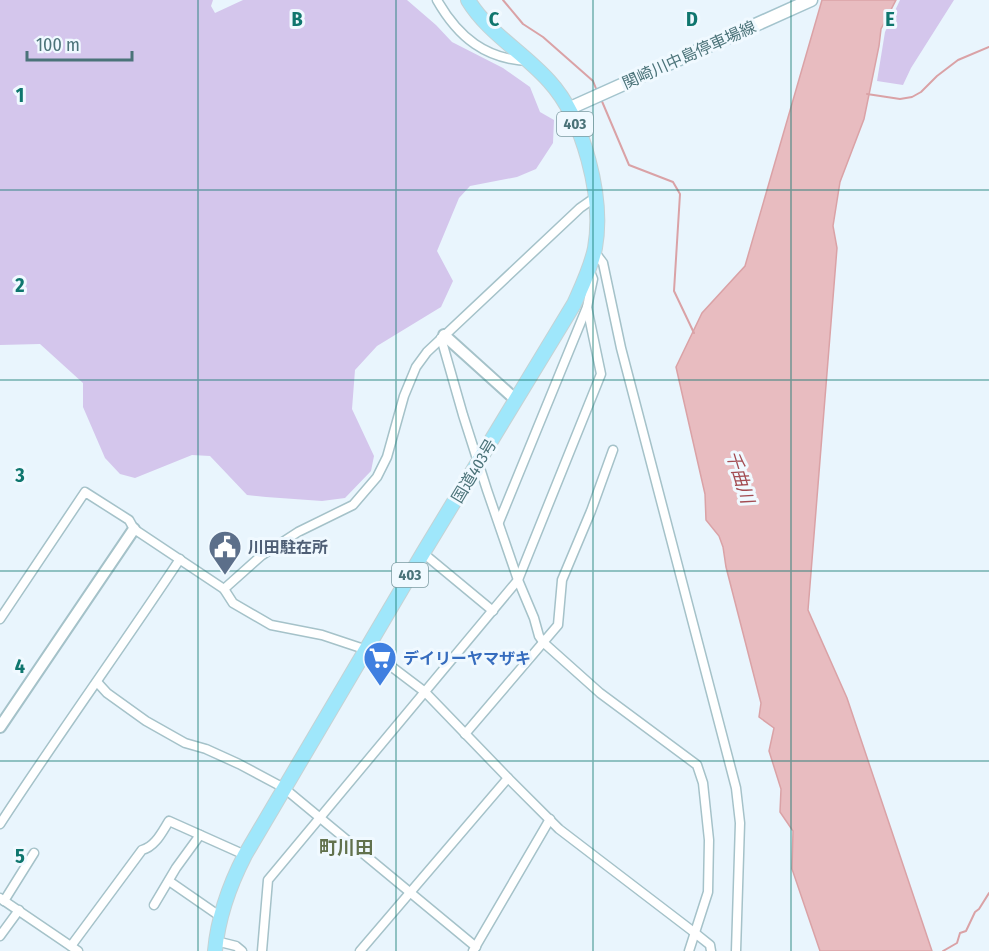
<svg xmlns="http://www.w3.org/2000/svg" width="989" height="951" viewBox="0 0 989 951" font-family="'Fira Sans Condensed','Noto Sans JP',sans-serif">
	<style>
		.green { fill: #d4c6ec }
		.water { fill: #e8bcc0; stroke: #daa2a6; stroke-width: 1.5 }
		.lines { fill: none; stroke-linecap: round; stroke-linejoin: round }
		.stream { stroke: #daa2a6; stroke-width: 2 }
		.minor-casing { stroke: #a5c2c9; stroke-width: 11 }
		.tertiary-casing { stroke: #a5c2c9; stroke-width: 14 }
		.secondary-casing { stroke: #a4c4cd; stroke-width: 15 }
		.trunk-casing { stroke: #c5d2d4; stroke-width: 16 }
		.minor { stroke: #fff; stroke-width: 8 }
		.tertiary { stroke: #fff; stroke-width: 10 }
		.secondary { stroke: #fff; stroke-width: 12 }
		.trunk { stroke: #9fe7fb; stroke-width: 14 }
		.grid { fill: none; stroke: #0f766e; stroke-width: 1.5; stroke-opacity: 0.55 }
		.labels { text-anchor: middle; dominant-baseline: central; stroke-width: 6; stroke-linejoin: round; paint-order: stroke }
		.shield { fill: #f0f9ff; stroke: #7c9ba1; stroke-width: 1.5 }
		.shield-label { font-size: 15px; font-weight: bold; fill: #4b7379 }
		.street-label { font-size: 16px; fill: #4b7379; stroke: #f0f9ff }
		.service-label { font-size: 16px; font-weight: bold; fill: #4e5e75; stroke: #f0f9ff; text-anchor: start }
		.shop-label { font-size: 16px; font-weight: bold; fill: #366cbe; stroke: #f0f9ff; text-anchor: start }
		.water-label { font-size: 18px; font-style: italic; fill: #a34c52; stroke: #f0f9ff }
		.neighbourhood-label { font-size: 18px; font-weight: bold; fill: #62724d; stroke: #f0f9ff }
		.grid-label { font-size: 20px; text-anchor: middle; font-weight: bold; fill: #0f766e; stroke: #f0f9ff; stroke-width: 6; stroke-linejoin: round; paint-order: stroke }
	</style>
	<rect width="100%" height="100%" fill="#e9f5fd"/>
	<g class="green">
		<path d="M0,0H213L211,6L215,13L243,0H407L436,25L452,42L503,68L530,87L540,112L554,120L553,143L536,169L517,177L470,186L459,198L437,251L453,281L441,307L377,346L355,370L352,409L374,456L371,471L345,498L322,501L266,497L247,495L210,456L192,455L135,478L120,474L105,458L83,407V383L40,344L0,345Z"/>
		<path d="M900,0H954L911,68L903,85L877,81L885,32Z"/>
	</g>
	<path class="water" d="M822,0H896L881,29L879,46L864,119L840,182L833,226L837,248L808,610L847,698L932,951H820L792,869L793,831L780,812L781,789L769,751L774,728L759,717L761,703L726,567L723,547L719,536L706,520L705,494L676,367L702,313L745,266Z"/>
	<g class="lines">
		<g class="stream">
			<path d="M503,0L523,24L543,37L593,81L597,91"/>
			<path d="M867,94L900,99L912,97L921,92L937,76L958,60L989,47"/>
			<path d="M601,99L629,165L673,182L680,194L674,291L694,333"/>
			<path d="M943,951L957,943L960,933L966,931L975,912L979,909L989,893"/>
		</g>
		<g class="minor-casing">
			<g id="minor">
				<path d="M437,0C458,37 486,60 530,61"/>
				<path d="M594,251L603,263L621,348L736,788L740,823L736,951"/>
				<path d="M441,338L463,415L487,490L518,580L534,618L539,636L544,643L600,693L697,765L703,783L709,840L708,892L689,951"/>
				<path d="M499,522L587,307"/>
				<path d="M423,553L493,611"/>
				<path d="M224,589L261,556L298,532L353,505L377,477L387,457L404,396L416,367L427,352L580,208L590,201L596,199"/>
				<path d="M0,619L85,492L129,520L134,529L224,589L233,603L271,625L322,635L367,650L392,667L425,692L508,778L559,829L695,933L710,945L711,951"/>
				<path d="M97,682L107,693L146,721L185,743L206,749L239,764L284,788L476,947"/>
				<path d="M465,734L558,625L562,580L591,511L613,450"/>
				<path d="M0,824C58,735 121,648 180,559"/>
				<path d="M169,881L221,917"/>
				<path d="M0,898L78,951"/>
				<path d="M4,901L34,853"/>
				<path d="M154,905L176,868L200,835"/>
				<path d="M0,936L19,910"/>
				<path d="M216,941L236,946L242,951"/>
				<path d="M71,946L142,850C155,847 162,832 169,821L245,855"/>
				<path d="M262,951L268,880L518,580L601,374L587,307L593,279L589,269"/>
				<path d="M360,951L508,778"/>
				<path d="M473,951L550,819"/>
			</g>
		</g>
		<g class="tertiary-casing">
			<g id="tertiary">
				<path d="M444,335L516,400"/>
				<path d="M0,727L134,529"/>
			</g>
		</g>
		<g class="secondary-casing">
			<path id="secondary" d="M568,109L811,0"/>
		</g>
		<g class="trunk-casing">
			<path id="trunk" d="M215,951C218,917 229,886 245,855L423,553L574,304C582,286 591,268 595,248C604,198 584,119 549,81C523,52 488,33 468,0"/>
		</g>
		<use href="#minor" class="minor"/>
		<use href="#tertiary" class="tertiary"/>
		<use href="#secondary" class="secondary"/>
		<use href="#trunk" class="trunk"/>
	</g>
	<path class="grid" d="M198,0V951M396,0V951M593,0V951M791,0V951M0,190H989M0,380H989M0,571H989M0,761H989"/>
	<defs>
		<g id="civic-pin" transform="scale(1.725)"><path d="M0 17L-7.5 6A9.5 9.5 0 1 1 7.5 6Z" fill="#5c6f8a" stroke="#f0f9ff"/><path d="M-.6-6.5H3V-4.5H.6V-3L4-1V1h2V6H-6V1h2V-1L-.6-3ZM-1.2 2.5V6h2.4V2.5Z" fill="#fff"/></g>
		<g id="supermarket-pin" transform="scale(1.725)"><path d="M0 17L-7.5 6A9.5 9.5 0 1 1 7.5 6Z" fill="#3f7fe0" stroke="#f0f9ff"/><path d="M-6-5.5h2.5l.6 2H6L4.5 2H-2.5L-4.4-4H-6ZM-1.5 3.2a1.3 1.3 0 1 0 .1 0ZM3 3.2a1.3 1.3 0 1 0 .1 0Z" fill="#fff"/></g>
	</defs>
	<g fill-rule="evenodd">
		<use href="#civic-pin" x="225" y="547"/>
		<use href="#supermarket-pin" x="380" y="658"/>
	</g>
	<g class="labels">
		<g class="shield">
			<rect x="557" y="112" width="36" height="24" rx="4.5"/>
			<rect x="392" y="563" width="36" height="24" rx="4.5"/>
		</g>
		<g class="shield-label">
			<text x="575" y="124">403</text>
			<text x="410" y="575">403</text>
		</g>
		<g class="street-label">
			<text transform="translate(689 55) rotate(-24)">関崎川中島停車場線</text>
			<text transform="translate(474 471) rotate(-59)">国道403号</text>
		</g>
		<g class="service-label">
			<text x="248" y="547">川田駐在所</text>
		</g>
		<g class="shop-label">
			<text x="403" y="658">デイリーヤマザキ</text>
		</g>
		<g class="water-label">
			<text transform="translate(740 477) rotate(73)">千曲川</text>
		</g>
		<g class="neighbourhood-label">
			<text x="346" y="848">町川田</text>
		</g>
	</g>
	<g class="grid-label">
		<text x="297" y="26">B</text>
		<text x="494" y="26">C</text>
		<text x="692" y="26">D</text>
		<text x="890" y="26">E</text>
		<text x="20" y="102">1</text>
		<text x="20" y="292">2</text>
		<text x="20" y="482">3</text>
		<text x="20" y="673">4</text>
		<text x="20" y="863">5</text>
	</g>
	<path d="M27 51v9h105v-9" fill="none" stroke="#4b7379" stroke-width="3"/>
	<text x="36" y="51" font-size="18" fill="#4b7379" stroke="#f0f9ff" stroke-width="4.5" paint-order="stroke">100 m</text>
</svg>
